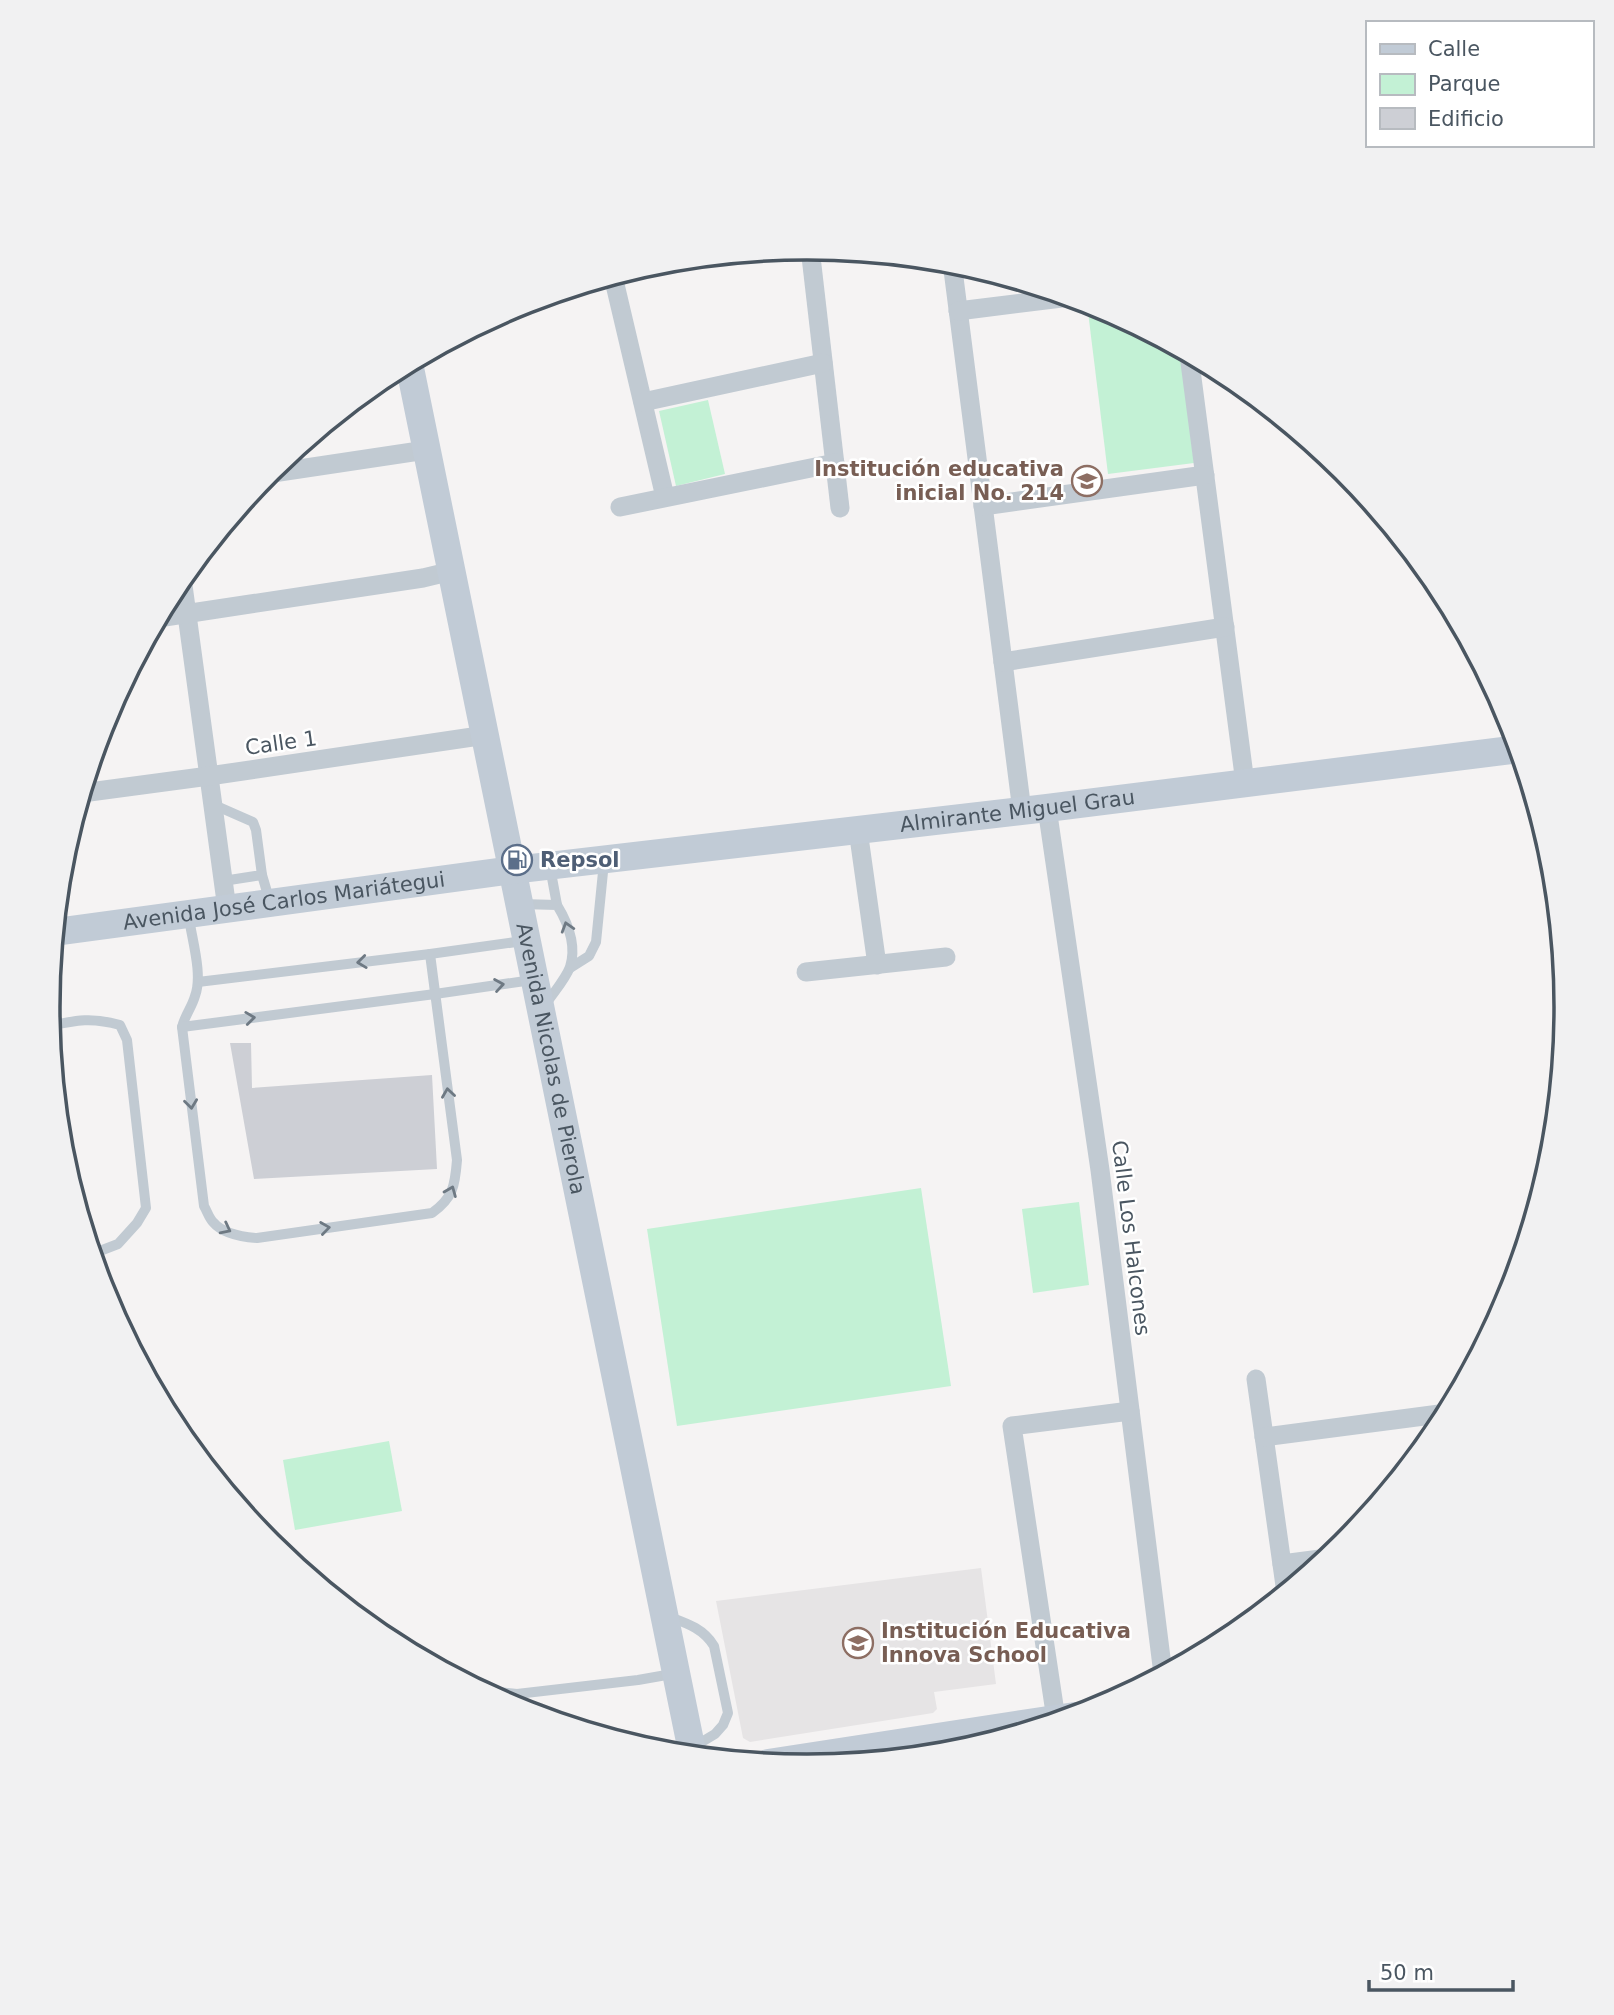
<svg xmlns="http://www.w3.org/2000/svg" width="1614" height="2015" viewBox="0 0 1614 2015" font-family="'DejaVu Sans',sans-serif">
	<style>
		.education { fill: #e6e4e5 }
		.green { fill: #c3f1d5 }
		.building { fill: #cdcfd5 }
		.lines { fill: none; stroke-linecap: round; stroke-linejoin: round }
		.lane { stroke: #c1cad2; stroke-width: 10 }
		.street { stroke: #c1cad2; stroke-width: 19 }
		.secondary { stroke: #c1cbd6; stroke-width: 28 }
		.oneway { stroke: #6e7983 }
		.labels { text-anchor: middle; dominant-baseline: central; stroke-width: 5; stroke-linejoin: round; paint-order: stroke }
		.education-label { font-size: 21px; font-weight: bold; fill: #785e54; stroke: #fff; text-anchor: end }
		.street-label { font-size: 21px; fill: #4a5661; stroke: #fff }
		.service-label { font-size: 21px; font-weight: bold; fill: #4e5e75; stroke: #fff; text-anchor: start }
		.rim { fill: none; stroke: #4a5661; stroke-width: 3.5 }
	</style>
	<rect width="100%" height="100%" fill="#f5f3f3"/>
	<path class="education" d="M981,1568L996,1684L934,1692L937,1709L933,1713L750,1742L743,1738L716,1601Z"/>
	<g class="green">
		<path d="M1106,310L1180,350L1194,463L1108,474L1088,312Z"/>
		<path d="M708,400L725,474L676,486L659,411Z"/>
		<path d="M921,1188L951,1386L677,1426L647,1229Z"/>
		<path d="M1079,1202L1089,1285L1033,1293L1022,1209Z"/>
		<path d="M389,1441L402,1511L295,1530L283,1460Z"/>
	</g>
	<path class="building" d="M230,1043H251L252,1088L432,1075L437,1169L254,1179Z"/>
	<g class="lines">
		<g class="lane">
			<path d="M212,804L253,822L256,830L262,875L270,902"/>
			<path d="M550,867L557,905"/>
			<path d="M223,881L262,875"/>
			<path d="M521,904L557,905C568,923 577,945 570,967C565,980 553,993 546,1004"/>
			<path d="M189,918C192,940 203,975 195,996C192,1007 185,1015 182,1027L204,1206C207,1211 209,1218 213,1222C223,1234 242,1237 257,1238L432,1213C453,1198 455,1186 457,1160L430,954"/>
			<path d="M570,968L589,956L596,942L604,862"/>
			<path d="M198,982L430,954L523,941"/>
			<path d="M49,1026C77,1020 92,1017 120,1025L127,1040L146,1208L137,1223L118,1244L92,1254"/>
			<path d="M182,1027L435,994L532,980"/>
			<path d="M667,1616C686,1623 703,1628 714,1646L728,1713L723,1725L715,1734L695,1746"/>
			<path d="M480,1690L517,1694L638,1680L672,1674"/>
		</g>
		<g class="street">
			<path d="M810,248L840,508"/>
			<path d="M952,262L1022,811"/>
			<path d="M613,276L665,497"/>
			<path d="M958,311L1070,297"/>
			<path d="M1189,355L1245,783"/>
			<path d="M643,402L823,363"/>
			<path d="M266,474L426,450"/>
			<path d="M983,506L1205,475"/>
			<path d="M620,507L835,463"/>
			<path d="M182,578L227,909"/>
			<path d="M158,618L423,578L452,571"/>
			<path d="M1003,662L1225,627"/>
			<path d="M82,793L209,776L486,735"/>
			<path d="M1047,808L1100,1170L1163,1674"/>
			<path d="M858,830L877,965"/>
			<path d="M806,972L946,957"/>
			<path d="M1256,1379L1286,1593"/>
			<path d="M1264,1437L1447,1413"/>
			<path d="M1282,1564L1328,1558"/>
			<path d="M1056,1719L1012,1426L1130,1411"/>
		</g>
		<g class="secondary">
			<path id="s1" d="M409,363L693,1756"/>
			<path id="s2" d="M55,932L513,870L1047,808L1519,749"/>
			<path d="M768,1763L1075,1716"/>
		</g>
	</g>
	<defs><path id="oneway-chevron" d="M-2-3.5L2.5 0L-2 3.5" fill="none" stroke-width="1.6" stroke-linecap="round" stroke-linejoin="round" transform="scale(1.75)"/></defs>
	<g class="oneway">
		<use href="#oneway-chevron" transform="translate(567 927) rotate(-107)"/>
		<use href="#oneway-chevron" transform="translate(362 962) rotate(173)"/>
		<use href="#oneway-chevron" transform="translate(499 985) rotate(-9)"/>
		<use href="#oneway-chevron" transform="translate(250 1018) rotate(-7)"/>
		<use href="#oneway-chevron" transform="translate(448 1093) rotate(-98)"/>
		<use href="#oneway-chevron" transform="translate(191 1104) rotate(83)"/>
		<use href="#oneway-chevron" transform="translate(451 1191) rotate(-68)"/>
		<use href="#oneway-chevron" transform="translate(325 1228) rotate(-8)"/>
		<use href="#oneway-chevron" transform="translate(226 1229) rotate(27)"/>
	</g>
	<defs>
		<g id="school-ring" transform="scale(1.575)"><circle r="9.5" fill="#fff" stroke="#8d6e63" stroke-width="1.5"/><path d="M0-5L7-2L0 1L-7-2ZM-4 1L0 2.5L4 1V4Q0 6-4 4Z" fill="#8d6e63"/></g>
		<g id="fuel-ring" transform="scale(1.575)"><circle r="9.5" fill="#fff" stroke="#5c6f8a" stroke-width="1.5"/><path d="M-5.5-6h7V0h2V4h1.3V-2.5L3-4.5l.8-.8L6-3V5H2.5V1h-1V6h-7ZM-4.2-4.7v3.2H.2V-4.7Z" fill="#5c6f8a"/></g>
	</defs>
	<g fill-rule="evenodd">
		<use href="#school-ring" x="1087" y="481"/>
		<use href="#fuel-ring" x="517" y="860"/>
		<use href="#school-ring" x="858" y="1643"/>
	</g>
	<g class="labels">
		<g class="education-label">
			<text x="1064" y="469">Institución educativa<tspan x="1064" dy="24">inicial No. 214</tspan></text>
			<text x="881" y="1631" text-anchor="start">Institución Educativa<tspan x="881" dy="24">Innova School</tspan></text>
		</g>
		<g class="street-label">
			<text transform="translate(281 743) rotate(-8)">Calle 1</text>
			<text stroke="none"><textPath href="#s2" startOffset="970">Almirante Miguel Grau</textPath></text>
			<text stroke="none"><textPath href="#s2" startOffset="231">Avenida José Carlos Mariátegui</textPath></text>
			<text stroke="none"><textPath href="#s1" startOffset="710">Avenida Nicolas de Pierola</textPath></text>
			<text transform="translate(1131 1238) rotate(83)">Calle Los Halcones</text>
		</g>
		<g class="service-label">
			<text x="540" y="860">Repsol</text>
		</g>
	</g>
	<path d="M0 0H1614V2015H0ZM60 1007a747 747 0 1 1 1494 0a747 747 0 1 1-1494 0Z" fill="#f1f1f2" fill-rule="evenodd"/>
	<path class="rim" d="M60 1007a747 747 0 1 1 1494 0a747 747 0 1 1-1494 0Z"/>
	<rect x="1366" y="21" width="228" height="126" fill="#ffffff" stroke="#b7bbc0" stroke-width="2"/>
	<rect x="1380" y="44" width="35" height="10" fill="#c1cbd6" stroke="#b7bbc0" stroke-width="2"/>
	<text x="1428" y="56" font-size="21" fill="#4a5661">Calle</text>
	<rect x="1380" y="74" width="35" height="21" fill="#c3f1d5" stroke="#b7bbc0" stroke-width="2"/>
	<text x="1428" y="91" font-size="21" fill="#4a5661">Parque</text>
	<rect x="1380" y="108" width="35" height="21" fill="#cdcfd5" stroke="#b7bbc0" stroke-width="2"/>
	<text x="1428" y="126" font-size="21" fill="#4a5661">Edificio</text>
	<path d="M1369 1980v10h144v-10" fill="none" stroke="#4a5661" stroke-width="3.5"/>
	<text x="1380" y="1980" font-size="21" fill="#4a5661" stroke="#ffffff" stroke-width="5" paint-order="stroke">50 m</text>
</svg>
